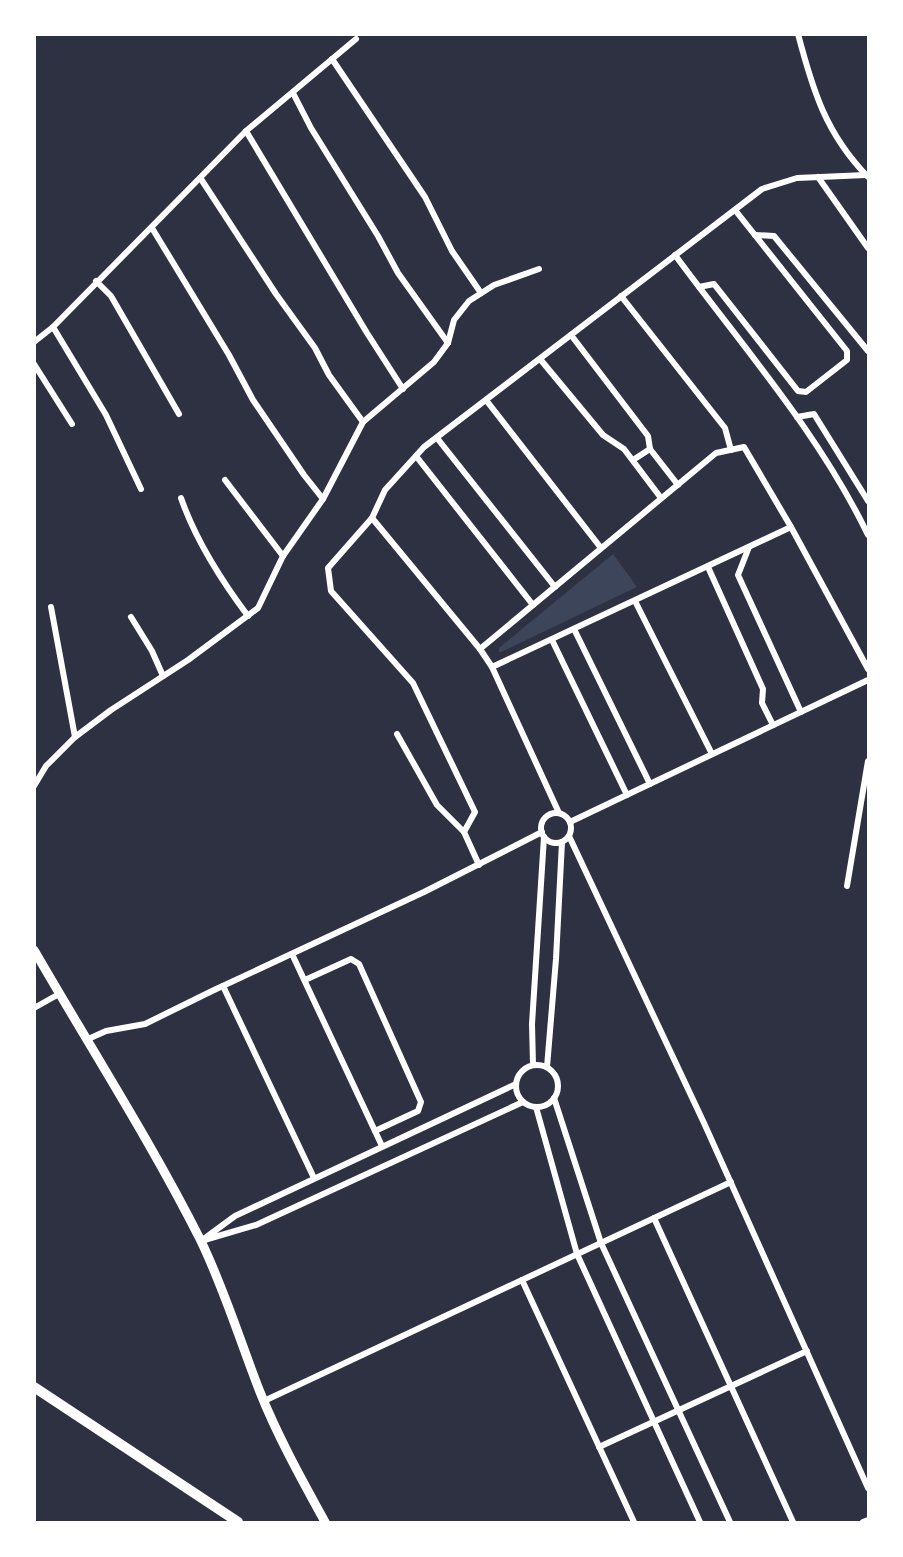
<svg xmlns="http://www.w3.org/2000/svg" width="903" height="1557" viewBox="0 0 903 1557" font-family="'Zilla Slab',serif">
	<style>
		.green { fill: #3c4559 }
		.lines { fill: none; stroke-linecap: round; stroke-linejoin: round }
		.minor { stroke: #fff; stroke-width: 6 }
		.secondary { stroke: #fff; stroke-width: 9 }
		.primary { stroke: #fff; stroke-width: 10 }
	</style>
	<rect width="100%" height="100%" fill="#2d3142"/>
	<path class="green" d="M613,554L637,587L501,652H499V648Z"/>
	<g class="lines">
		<g class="minor">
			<path d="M798,34C813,91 826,134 868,177"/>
			<path d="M332,59L425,197L452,251L481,293"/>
			<path d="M293,93L311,128L378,236L398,273L448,343"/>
			<path d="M246,131L367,333L403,389"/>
			<path d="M818,177L868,248"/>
			<path d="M201,179L276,294L315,348L329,375L363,422"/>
			<path d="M152,228L229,355L253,400L304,475L323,499"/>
			<path d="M755,235L774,236L868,351"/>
			<path d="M675,255C742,346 819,433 868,535"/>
			<path d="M96,281L111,296L179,414"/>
			<path d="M699,287L714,284L798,391L806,392L847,360V351L735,210"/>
			<path d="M621,296L725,428L731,450"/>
			<path d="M53,327L106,415L141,489"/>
			<path d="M571,335L648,436L650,449L678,485"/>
			<path d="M34,342L53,327L246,131L356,39"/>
			<path d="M540,359L603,435L624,449L661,498"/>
			<path d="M34,364L72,424"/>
			<path d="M486,400L601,548"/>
			<path d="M797,417L814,414L868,501"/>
			<path d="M437,438L555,587"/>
			<path d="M416,456L533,605"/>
			<path d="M633,460L650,449"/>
			<path d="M225,480L283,556"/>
			<path d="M181,498C196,541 221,580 248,616"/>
			<path d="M372,518L480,649L492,667L559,813"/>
			<path d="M749,547L738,575L801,712"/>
			<path d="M708,567L763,689L762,703L773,725"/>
			<path d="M635,601L712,754"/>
			<path d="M51,607L75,737"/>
			<path d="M131,617L152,651L163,676"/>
			<path d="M574,629L650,784"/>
			<path d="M552,640L627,795"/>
			<path d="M480,649L716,453L744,447L791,527L868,669"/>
			<path d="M492,667L791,527"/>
			<path d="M397,734L437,805L464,832"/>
			<path d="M34,786L46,766L75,737L111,710L188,660L258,608L283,556L323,499L363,422L434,362L448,343L454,320L469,301L494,285L539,269"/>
			<circle cx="556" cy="828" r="15"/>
			<path d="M570,822L868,680"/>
			<path d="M569,836L704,1123L868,1488"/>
			<path d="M479,865L464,832L475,812L413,683L331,591L328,568L372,518L385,490L424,447L762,189L797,178L866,175"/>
			<path d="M847,886L868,761"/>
			<path d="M292,954L382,1146"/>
			<path d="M305,980L351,959L359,964L421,1102L418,1111L375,1131"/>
			<path d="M223,986L314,1178"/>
			<path d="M34,1008L59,994"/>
			<path d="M86,1040L106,1031L145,1024L212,991L424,892L542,832"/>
			<path d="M533,1065L532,1024L544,837"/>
			<circle cx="537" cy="1086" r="21"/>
			<path d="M547,1067L556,959L562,842"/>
			<path d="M516,1084L235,1216L201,1241L256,1225L523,1102"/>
			<path d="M554,1098L601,1243L730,1522"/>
			<path d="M536,1107L577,1254L700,1522"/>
			<path d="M654,1218L793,1522"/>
			<path d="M522,1280L634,1522"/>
			<path d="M264,1401L731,1182"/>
			<path d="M599,1447L807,1351"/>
			<path d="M863,1522L868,1520"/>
		</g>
		<path class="secondary" d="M34,950C90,1047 150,1140 200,1239C224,1288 240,1341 260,1392C278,1437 302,1480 325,1522"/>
		<path class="primary" d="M34,1387L238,1522"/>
	</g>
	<rect width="903" height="1557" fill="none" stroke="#ffffff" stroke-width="72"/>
</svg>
